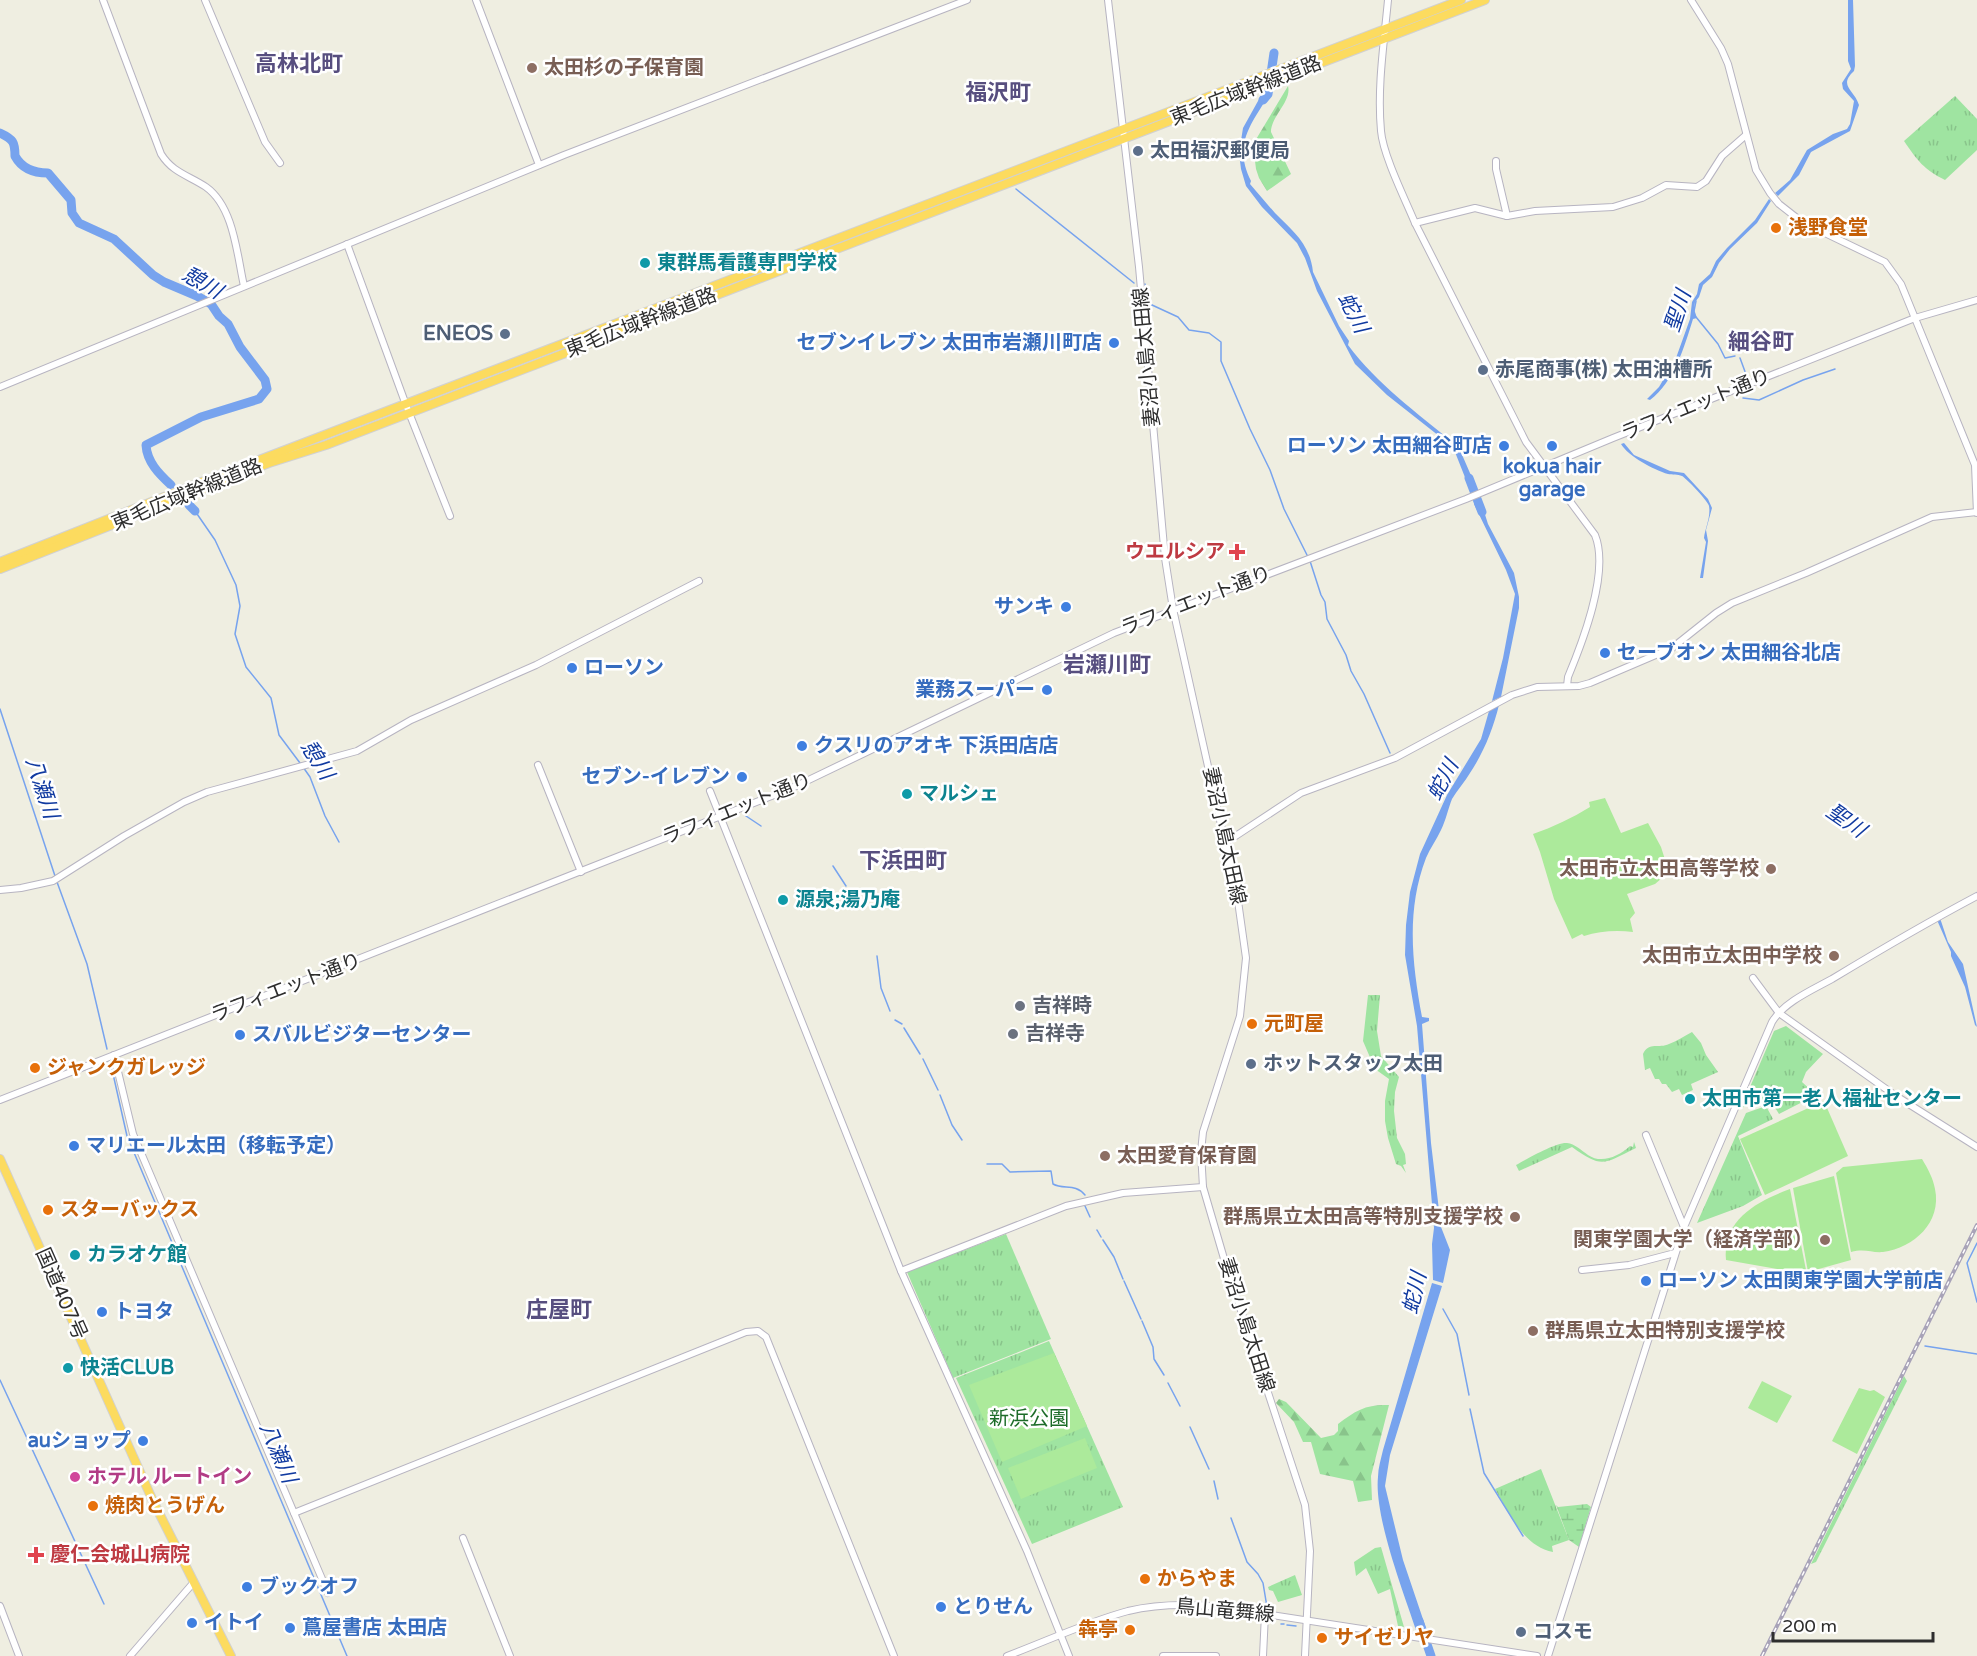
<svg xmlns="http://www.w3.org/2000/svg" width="1977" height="1656" viewBox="0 0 1977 1656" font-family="'Varela Round','Noto Sans JP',sans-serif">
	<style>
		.grass { fill: url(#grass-tufts) }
		.forest { fill: url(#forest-firs) }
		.wetland { fill: url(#wetland-marsh) }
		.pitch { fill: #acea9b }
		.water { fill: #77a3ee }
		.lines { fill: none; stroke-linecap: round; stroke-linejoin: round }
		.stream { stroke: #77a3ee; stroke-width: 1.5 }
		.river { stroke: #77a3ee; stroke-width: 9 }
		.secondary-casing { stroke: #b7b4c1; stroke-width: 8 }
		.highway-casing { stroke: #d1d1d1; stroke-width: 10 }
		.secondary { stroke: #fff; stroke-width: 6 }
		.highway { stroke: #fcdb5f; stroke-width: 8 }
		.rail-casing { stroke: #a8a3b8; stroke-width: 4 }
		.rail { stroke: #fff; stroke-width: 1.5; stroke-dasharray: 4.5; stroke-linecap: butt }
		.education-dot { fill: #8d6e63; stroke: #fff; stroke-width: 2 }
		.service-dot { fill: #5c6f8a; stroke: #fff; stroke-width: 2 }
		.food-dot { fill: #e8710a; stroke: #fff; stroke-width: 2 }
		.culture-dot { fill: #0f9aa8; stroke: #fff; stroke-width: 2 }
		.shop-dot { fill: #3f7fe0; stroke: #fff; stroke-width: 2 }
		.health-dot { fill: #e0444e; stroke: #fff; stroke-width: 2 }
		.worship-dot { fill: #6b7280; stroke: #fff; stroke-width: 2 }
		.hotel-dot { fill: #d1479c; stroke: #fff; stroke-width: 2 }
		.labels { text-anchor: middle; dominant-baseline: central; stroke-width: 5; stroke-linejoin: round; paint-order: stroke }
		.education-label { font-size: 20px; font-weight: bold; fill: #785e54; stroke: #fff; text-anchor: end }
		.street-label { font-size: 20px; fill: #2e2e2e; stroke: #fff }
		.service-label { font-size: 20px; font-weight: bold; fill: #4e5e75; stroke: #fff; text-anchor: start }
		.food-label { font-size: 20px; font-weight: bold; fill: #c56008; stroke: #fff; text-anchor: start }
		.culture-label { font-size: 20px; font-weight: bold; fill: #0d838f; stroke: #fff; text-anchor: start }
		.shop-label { font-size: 20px; font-weight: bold; fill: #366cbe; stroke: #fff; text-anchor: start }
		.health-label { font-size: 20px; font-weight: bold; fill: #be3a42; stroke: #fff; text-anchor: end }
		.worship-label { font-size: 20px; font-weight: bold; fill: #5b616d; stroke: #fff; text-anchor: start }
		.park-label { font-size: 20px; fill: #1d6c29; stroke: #fff }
		.hotel-label { font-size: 20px; font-weight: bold; fill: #b23c85; stroke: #fff; text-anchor: start }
		.water-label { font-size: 21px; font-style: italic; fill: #103aa0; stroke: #fff }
		.quarter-label { font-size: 22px; font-weight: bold; fill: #574e7f; stroke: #fff }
	</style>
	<defs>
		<pattern id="grass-tufts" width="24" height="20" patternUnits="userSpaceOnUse" patternTransform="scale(1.5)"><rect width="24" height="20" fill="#9fe4a1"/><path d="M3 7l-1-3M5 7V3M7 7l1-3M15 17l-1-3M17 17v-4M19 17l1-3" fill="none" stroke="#89c48b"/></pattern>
		<pattern id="forest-firs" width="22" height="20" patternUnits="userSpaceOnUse" patternTransform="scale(1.5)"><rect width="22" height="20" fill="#9fe4a1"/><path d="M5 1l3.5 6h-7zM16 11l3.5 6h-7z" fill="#89c48b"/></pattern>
		<pattern id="wetland-marsh" width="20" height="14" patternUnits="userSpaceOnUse" patternTransform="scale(1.5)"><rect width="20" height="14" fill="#9fe4a1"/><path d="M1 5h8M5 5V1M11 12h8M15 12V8" fill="none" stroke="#89c48b"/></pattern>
	</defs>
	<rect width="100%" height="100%" fill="#efeee1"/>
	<g class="grass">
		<path d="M1955,96L1977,119V150L1945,180C1924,170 1917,160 1904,141Z"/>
		<path d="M1368,995H1380L1377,1031L1381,1056L1399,1077L1395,1092L1394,1111L1397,1138L1405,1154L1406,1164L1403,1165L1406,1173L1401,1166L1396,1164L1388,1138L1385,1121V1101L1389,1079L1375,1069L1363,1041Z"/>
		<path d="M1786,1026L1823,1054L1806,1072L1802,1082L1813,1092H1822L1779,1114L1769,1098L1741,1108L1774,1031Z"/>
		<path d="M1692,1032L1701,1043L1706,1055L1718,1072L1691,1084L1693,1090L1682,1095L1679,1089L1672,1092L1666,1084H1662L1659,1079H1655L1650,1068L1645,1070L1643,1054C1649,1041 1659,1049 1669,1044C1677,1041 1684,1036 1692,1032Z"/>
		<path d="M1766,1106L1773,1119L1738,1136L1762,1195L1743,1206L1697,1223L1746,1113Z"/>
		<path d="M1634,1142L1636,1148C1603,1164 1603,1169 1572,1147L1519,1171L1516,1165C1527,1159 1556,1142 1567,1143C1575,1144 1581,1150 1588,1155C1601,1164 1618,1157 1630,1146L1633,1147Z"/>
		<path d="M1006,1234L1051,1339L953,1378L907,1272Z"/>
		<path d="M1049,1341L1123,1507L1032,1544L956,1378Z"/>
		<path d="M1904,1376L1907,1381L1816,1562L1811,1564Z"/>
		<path d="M1541,1469L1569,1540L1552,1546L1553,1552C1523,1546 1510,1514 1495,1489Z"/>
		<path d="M1381,1547L1404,1627L1398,1626L1390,1589L1378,1594L1366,1568L1356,1576L1354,1562L1375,1548Z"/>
		<path d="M1295,1575L1302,1595L1278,1602L1273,1591L1269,1590L1268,1587Z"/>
	</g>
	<g class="forest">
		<path d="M1288,86C1292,101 1271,116 1271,132L1291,174L1267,191L1259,178L1256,169L1254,153L1255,141Z"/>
		<path d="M1279,1399L1286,1402L1321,1438L1334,1435L1338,1431V1424C1356,1410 1367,1404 1389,1405L1371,1476L1372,1500L1358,1502L1353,1481L1320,1474L1311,1442H1303L1294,1422L1276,1403Z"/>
	</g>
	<path class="wetland" d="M1587,1504L1591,1507L1579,1547L1569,1540L1556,1505L1558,1507Z"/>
	<g class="pitch">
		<path d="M1605,798L1621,833L1648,823L1661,847L1669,872L1655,884L1627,894L1635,913L1630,919L1633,932C1617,930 1599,931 1584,936L1582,934L1572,939L1554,899L1540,852L1533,834C1553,827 1572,818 1590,807L1589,802Z"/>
		<path d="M1824,1101L1848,1156L1765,1195L1740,1139Z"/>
		<path d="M1922,1159C1928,1169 1933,1178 1935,1189C1942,1222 1914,1248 1883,1252C1871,1253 1865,1248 1851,1252L1836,1173L1843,1167Z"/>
		<path d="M1834,1176L1851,1260L1808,1272L1793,1188Z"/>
		<path d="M1790,1189L1806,1270L1799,1273L1726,1260C1722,1219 1758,1201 1790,1189Z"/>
		<path d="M1054,1353L1087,1426L1002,1462L969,1385Z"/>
		<path d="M1762,1381L1792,1396L1777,1423L1748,1408Z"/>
		<path d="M1859,1388L1870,1391L1874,1390L1885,1397L1857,1454L1832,1441Z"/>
		<path d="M1085,1438L1097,1468L1021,1499L1008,1468Z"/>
	</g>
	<g class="water">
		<path d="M1848,0H1853L1855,66L1854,71C1838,86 1854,89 1859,105L1850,131L1811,152L1799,175L1778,196L1775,193L1790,180L1807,150L1833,134L1847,129L1850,124L1854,101L1843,89L1842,83L1851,69L1848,61Z"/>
		<path d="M1272,89C1255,121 1231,141 1251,181L1250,184C1258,193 1266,203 1275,213C1293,231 1310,244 1313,272L1339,326L1349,341L1348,345C1377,384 1417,413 1455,444L1460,450L1476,487L1470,490L1453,447L1387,395L1355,364L1317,291L1305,258L1297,243L1262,207L1246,186L1241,169L1239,153L1243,128L1263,92Z"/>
		<path d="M1769,199L1771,201L1757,223L1730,249L1719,263L1712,277L1703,285L1699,297L1695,302L1694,309L1697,318L1693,319C1684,348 1674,382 1650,400L1647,399L1659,387L1676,358L1690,319L1692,302L1697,294L1699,284L1710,274L1716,261L1727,248L1755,220Z"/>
		<path d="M1624,443L1634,455L1670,471L1684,473L1708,499L1712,508L1706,530L1708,541L1703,578H1700L1706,542L1704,538C1705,528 1711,517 1709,506C1709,502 1686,478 1682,476C1678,474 1672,475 1668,474C1654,470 1628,456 1621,444Z"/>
		<path d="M1481,502L1488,524L1514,573L1519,597V608L1501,697L1492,701L1503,658L1515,594L1506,570L1474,504Z"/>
		<path d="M1499,705C1493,729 1484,752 1470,773C1465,782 1457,790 1452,799C1448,809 1446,820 1441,830C1437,839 1430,848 1426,858C1406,910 1412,963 1422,1017L1429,1018V1021L1422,1024L1431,1143L1441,1227L1450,1250L1443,1283L1433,1280L1432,1244L1434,1228L1417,1026L1405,955L1406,925L1410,892L1420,854L1447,795L1481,739L1489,711Z"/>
		<path d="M1940,918L1948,942L1963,964L1977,1027L1975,1025L1965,987L1951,956V952L1937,920Z"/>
		<path d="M1432,1283L1442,1286L1390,1455L1385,1486L1403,1560L1427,1631L1416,1630C1403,1591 1374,1516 1378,1477C1378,1468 1381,1459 1383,1450Z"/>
	</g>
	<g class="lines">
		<g class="stream">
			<path d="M1016,189L1134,283"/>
			<path d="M1145,284L1147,300L1152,305L1178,317L1189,330L1209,333L1221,342V361L1250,429L1270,470L1284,509L1308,557"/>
			<path d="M1694,311L1696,301"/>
			<path d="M1696,317L1718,344L1725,358L1735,356"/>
			<path d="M1740,358L1747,377"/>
			<path d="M1743,398L1759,400L1803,380L1835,369"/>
			<path d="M195,511L215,540L236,585L240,606L235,634L246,667L271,698L279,735L300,763"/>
			<path d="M1310,561L1321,595L1325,602L1327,619L1346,655L1351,671L1364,694L1390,753"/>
			<path d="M0,709L55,876"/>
			<path d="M303,767L310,777L325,816L339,842"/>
			<path d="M746,816L761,826"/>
			<path d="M833,866L846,886"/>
			<path d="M57,882L87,964L107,1049"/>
			<path d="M877,956L881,988L890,1011"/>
			<path d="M895,1020L902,1024"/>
			<path d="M904,1028L920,1054"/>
			<path d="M923,1059L938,1090"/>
			<path d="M111,1065L127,1136L176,1252"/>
			<path d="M940,1095L952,1125L962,1140"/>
			<path d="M987,1164H1002L1010,1172L1051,1171L1053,1184C1064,1190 1075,1183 1085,1195"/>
			<path d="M1085,1206L1090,1217"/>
			<path d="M1097,1230L1101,1237"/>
			<path d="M1103,1240L1114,1257L1123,1279"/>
			<path d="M1977,1243L1967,1263L1977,1302"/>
			<path d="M180,1262L347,1656"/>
			<path d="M1124,1281L1141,1319"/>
			<path d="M1443,1309L1457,1334L1469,1395"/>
			<path d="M1142,1321L1153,1347L1154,1359L1164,1375"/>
			<path d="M1925,1346L1977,1354"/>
			<path d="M0,1380L104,1604"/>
			<path d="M1168,1383L1180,1406"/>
			<path d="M1470,1409L1484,1473L1523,1536"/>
			<path d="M1190,1427L1209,1469"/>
			<path d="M1214,1481L1218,1499"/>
			<path d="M1231,1518L1247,1562L1258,1574L1263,1583L1267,1607"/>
			<path d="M1281,1624H1284"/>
			<path d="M1287,1625L1296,1626"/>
		</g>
		<g class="river">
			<path d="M1263,100L1268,94L1274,53"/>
			<path d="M0,133C13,139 15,142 15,156C22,169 34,173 48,173L71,200L72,213L79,223L114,239L153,275L164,282L197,296L211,304L219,316L228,324L240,347L265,380L267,389L259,399L201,417L146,445C147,462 159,474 171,485"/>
			<path d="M1469,478L1482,512"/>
			<path d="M189,505L195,511"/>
			<path d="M1419,1621L1431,1656"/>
		</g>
		<g class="secondary-casing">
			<g id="secondary">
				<path d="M103,0L161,154C173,173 188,175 206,187C234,207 237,255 244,286"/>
				<path d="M205,0L265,142L280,163"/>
				<path d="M476,0L539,165"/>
				<path d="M1108,0L1139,267L1165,558L1173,609L1238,901L1246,958L1240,1016L1203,1132L1201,1152L1203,1187L1225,1262L1305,1505L1310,1551L1305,1656"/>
				<path d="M1388,0C1384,43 1377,87 1381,131C1383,155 1405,199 1415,223L1526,442L1595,535C1610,572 1583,641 1568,677L1567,686"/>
				<path d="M1691,0L1721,48L1728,64L1756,170L1770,193L1779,204L1802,222L1885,262L1901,284L1975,465L1977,513"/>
				<path d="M1496,161V169L1507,216"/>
				<path d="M1415,223L1475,208L1507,216L1535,211L1613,207L1642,198L1666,185L1697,187L1706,181L1722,156L1746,135"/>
				<path d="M347,244L406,405L450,516"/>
				<path d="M0,387L564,155L967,0"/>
				<path d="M538,765L581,872"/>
				<path d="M710,791L901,1271L1027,1551L1069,1656"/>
				<path d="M1225,843L1301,793L1395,758L1512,695L1537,687L1579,686L1590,683L1672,648L1716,613L1732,603L1806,573L1932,517L1977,512"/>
				<path d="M0,890L21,888L53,881L124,836L184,802L207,792L357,751L411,720L536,665L699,581"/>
				<path d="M1753,978L1779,1013L1896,1096L1977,1147"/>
				<path d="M114,1055L133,1134L328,1593"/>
				<path d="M0,1100L792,788L1114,633L1466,499L1613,438L1915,318L1977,300"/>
				<path d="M1646,1135L1684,1227"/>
				<path d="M1582,1270L1629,1265L1675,1253"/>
				<path d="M901,1271L1066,1206L1123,1193L1203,1187"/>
				<path d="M294,1513L746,1332L758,1331L766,1337L894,1656"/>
				<path d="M463,1538L510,1656"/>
				<path d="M0,1606L19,1656"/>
				<path d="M130,1656L194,1582"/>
				<path d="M1007,1656C1047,1641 1087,1622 1128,1611C1158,1604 1190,1604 1220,1607L1537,1656"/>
				<path d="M1163,1656H1216"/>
				<path d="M1263,1656L1265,1614"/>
				<path d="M1548,1656L1684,1227L1772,1022C1784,1002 1812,990 1832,979C1880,950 1928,922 1977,896"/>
			</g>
		</g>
		<g class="highway-casing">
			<g id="highway">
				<path d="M0,562L212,478L1461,0"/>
				<path d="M0,569L269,463L326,445L1485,0"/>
				<path d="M0,1159L153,1501L231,1656"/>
			</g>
		</g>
		<use href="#secondary" class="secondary"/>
		<use href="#highway" class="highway"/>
		<g class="rail-casing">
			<path id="rail" d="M1762,1656L1977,1225"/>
		</g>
		<use href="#rail" class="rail"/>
	</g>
	<g class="education-dot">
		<circle cx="532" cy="68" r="6"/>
		<circle cx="1771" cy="869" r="6"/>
		<circle cx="1834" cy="956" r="6"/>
		<circle cx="1105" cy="1156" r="6"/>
		<circle cx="1515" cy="1217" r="6"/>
		<circle cx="1825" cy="1240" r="6"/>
		<circle cx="1533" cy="1331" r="6"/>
	</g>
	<g class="service-dot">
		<circle cx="1138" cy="151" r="6"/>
		<circle cx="505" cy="334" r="6"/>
		<circle cx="1483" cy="370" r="6"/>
		<circle cx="1251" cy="1064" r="6"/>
		<circle cx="1521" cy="1632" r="6"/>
	</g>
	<g class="food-dot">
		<circle cx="1776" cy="228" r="6"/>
		<circle cx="1252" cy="1024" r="6"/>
		<circle cx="35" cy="1068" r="6"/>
		<circle cx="48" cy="1210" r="6"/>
		<circle cx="93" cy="1506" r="6"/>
		<circle cx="1145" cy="1579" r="6"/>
		<circle cx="1130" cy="1630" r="6"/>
		<circle cx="1322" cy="1638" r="6"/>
	</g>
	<g class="culture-dot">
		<circle cx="645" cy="263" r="6"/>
		<circle cx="907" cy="794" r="6"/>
		<circle cx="783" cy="900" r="6"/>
		<circle cx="1690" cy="1099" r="6"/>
		<circle cx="75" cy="1255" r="6"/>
		<circle cx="68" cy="1368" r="6"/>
	</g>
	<g class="shop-dot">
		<circle cx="1114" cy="343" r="6"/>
		<circle cx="1504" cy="446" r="6"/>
		<circle cx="1552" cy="446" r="6"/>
		<circle cx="1066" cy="607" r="6"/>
		<circle cx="1605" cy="653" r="6"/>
		<circle cx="572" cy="668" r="6"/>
		<circle cx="1047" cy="690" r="6"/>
		<circle cx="802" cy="746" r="6"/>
		<circle cx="742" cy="777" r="6"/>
		<circle cx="240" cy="1035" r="6"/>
		<circle cx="74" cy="1146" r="6"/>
		<circle cx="1646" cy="1281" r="6"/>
		<circle cx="102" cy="1312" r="6"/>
		<circle cx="143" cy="1441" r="6"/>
		<circle cx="247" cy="1587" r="6"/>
		<circle cx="941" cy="1607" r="6"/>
		<circle cx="192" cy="1623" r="6"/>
		<circle cx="290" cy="1628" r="6"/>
	</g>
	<g class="health-dot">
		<path d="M1234 543h6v6h6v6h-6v6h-6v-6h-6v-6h6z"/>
		<path d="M33 1546h6v6h6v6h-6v6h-6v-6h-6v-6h6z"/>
	</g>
	<g class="worship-dot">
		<circle cx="1020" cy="1006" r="6"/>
		<circle cx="1013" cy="1034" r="6"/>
	</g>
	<circle class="hotel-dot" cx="75" cy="1477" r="6"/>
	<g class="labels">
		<g class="education-label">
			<text x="544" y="68" text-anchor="start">太田杉の子保育園</text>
			<text x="1759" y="869">太田市立太田高等学校</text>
			<text x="1822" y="956">太田市立太田中学校</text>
			<text x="1117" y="1156" text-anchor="start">太田愛育保育園</text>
			<text x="1503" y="1217">群馬県立太田高等特別支援学校</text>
			<text x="1813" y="1240">関東学園大学（経済学部）</text>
			<text x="1545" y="1331" text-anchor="start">群馬県立太田特別支援学校</text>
		</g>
		<g class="street-label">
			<text transform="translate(1246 91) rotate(-21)">東毛広域幹線道路</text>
			<text transform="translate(641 323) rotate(-21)">東毛広域幹線道路</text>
			<text transform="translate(1147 357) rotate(-95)">妻沼小島太田線</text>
			<text transform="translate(1696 405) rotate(-22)">ラフィエット通り</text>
			<text transform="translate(187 495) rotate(-22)">東毛広域幹線道路</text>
			<text transform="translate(1196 601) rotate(-21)">ラフィエット通り</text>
			<text transform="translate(737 809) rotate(-22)">ラフィエット通り</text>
			<text transform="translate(1224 836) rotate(78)">妻沼小島太田線</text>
			<text transform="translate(286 988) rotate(-21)">ラフィエット通り</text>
			<text transform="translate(61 1294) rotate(66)">国道407号</text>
			<text transform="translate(1246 1325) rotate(72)">妻沼小島太田線</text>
			<text transform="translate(1225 1611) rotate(5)">鳥山竜舞線</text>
		</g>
		<g class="service-label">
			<text x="1150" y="151">太田福沢郵便局</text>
			<text x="493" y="334" text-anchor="end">ENEOS</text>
			<text x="1495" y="370">赤尾商事(株) 太田油槽所</text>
			<text x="1263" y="1064">ホットスタッフ太田</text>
			<text x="1533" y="1632">コスモ</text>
		</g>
		<g class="food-label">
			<text x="1788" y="228">浅野食堂</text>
			<text x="1264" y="1024">元町屋</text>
			<text x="47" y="1068">ジャンクガレッジ</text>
			<text x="60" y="1210">スターバックス</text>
			<text x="105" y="1506">焼肉とうげん</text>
			<text x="1157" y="1579">からやま</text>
			<text x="1118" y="1630" text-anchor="end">犇亭</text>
			<text x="1334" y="1638">サイゼリヤ</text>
		</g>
		<g class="culture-label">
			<text x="657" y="263">東群馬看護専門学校</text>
			<text x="919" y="794">マルシェ</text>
			<text x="795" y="900">源泉;湯乃庵</text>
			<text x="1702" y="1099">太田市第一老人福祉センター</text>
			<text x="87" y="1255">カラオケ館</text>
			<text x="80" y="1368">快活CLUB</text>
		</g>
		<g class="shop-label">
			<text x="1102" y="343" text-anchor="end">セブンイレブン 太田市岩瀬川町店</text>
			<text x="1492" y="446" text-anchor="end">ローソン 太田細谷町店</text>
			<text x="1552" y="467" text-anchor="middle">kokua hair<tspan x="1552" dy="23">garage</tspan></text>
			<text x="1054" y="607" text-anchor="end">サンキ</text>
			<text x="1617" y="653">セーブオン 太田細谷北店</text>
			<text x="584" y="668">ローソン</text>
			<text x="1035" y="690" text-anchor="end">業務スーパー</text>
			<text x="814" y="746">クスリのアオキ 下浜田店店</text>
			<text x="730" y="777" text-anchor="end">セブン-イレブン</text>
			<text x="252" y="1035">スバルビジターセンター</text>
			<text x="86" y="1146">マリエール太田（移転予定）</text>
			<text x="1658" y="1281">ローソン 太田関東学園大学前店</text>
			<text x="114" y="1312">トヨタ</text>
			<text x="131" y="1441" text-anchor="end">auショップ</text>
			<text x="259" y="1587">ブックオフ</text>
			<text x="953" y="1607">とりせん</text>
			<text x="204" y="1623">イトイ</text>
			<text x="302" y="1628">蔦屋書店 太田店</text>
		</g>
		<g class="health-label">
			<text x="1225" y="552">ウエルシア</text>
			<text x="50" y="1555" text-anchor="start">慶仁会城山病院</text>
		</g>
		<g class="worship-label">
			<text x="1032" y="1006">吉祥時</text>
			<text x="1025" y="1034">吉祥寺</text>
		</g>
		<g class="park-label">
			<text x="1029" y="1419">新浜公園</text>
		</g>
		<g class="hotel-label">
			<text x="87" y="1477">ホテル ルートイン</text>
		</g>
		<g class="water-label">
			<text transform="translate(202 283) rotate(30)">憩川</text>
			<text transform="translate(1678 311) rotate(-72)">聖川</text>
			<text transform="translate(1353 313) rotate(63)">蛇川</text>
			<text transform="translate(317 760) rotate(58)">憩川</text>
			<text transform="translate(1443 780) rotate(-62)">蛇川</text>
			<text transform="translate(42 788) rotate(72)">八瀬川</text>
			<text transform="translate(1846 821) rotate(35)">聖川</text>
			<text transform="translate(1415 1293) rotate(-77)">蛇川</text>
			<text transform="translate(278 1453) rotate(67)">八瀬川</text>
		</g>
		<g class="quarter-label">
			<text x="299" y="64">高林北町</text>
			<text x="998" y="93">福沢町</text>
			<text x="1761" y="342">細谷町</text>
			<text x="1107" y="665">岩瀬川町</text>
			<text x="903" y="861">下浜田町</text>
			<text x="559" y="1310">庄屋町</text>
		</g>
	</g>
	<path d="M1773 1632v9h160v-9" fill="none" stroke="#2e2e2e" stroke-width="3"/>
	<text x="1782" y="1632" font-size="18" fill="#2e2e2e" stroke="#ffffff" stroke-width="4.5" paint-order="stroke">200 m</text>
</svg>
